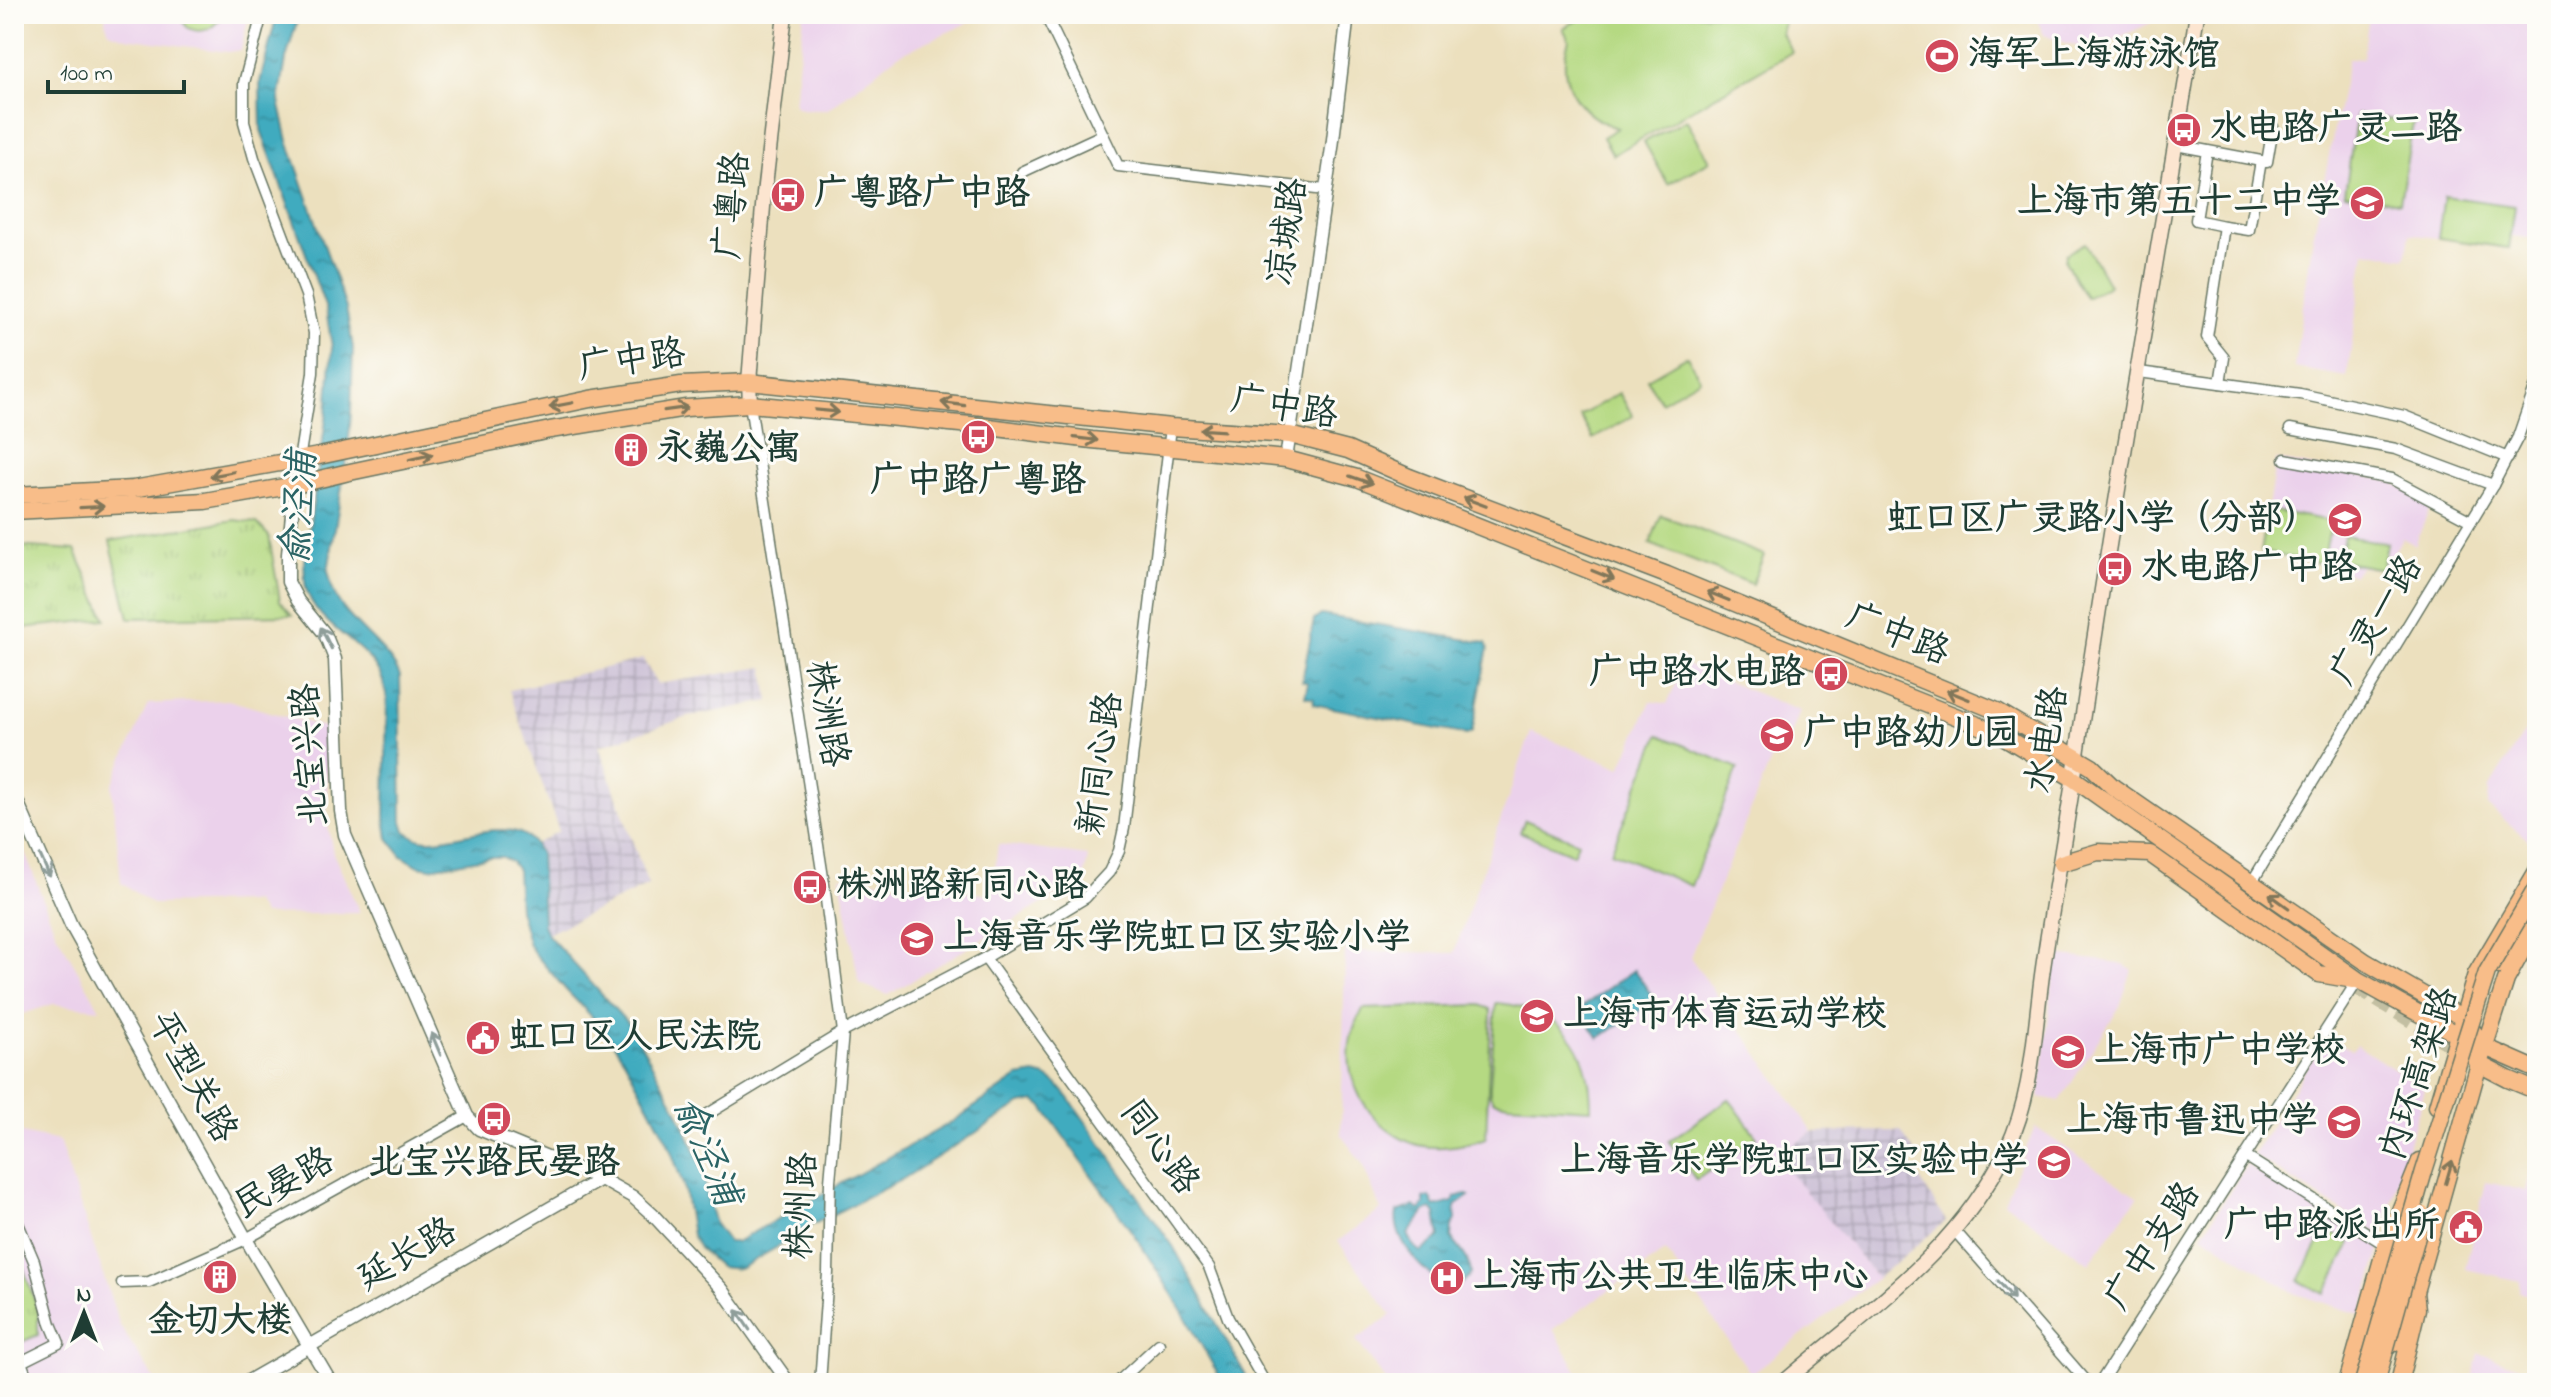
<svg xmlns="http://www.w3.org/2000/svg" width="2551" height="1397" viewBox="0 0 2551 1397" font-family="'Indie Flower','LXGW WenKai TC',sans-serif">
	<style>
		.built { fill: #ebd1eb }
		.industrial { fill: url(#industrial-grid) }
		.grass { fill: url(#grass-tufts); stroke: #6a8b5b; stroke-width: 2 }
		.pitch { fill: #b5d982; stroke: #6a8b5b; stroke-width: 2 }
		.water { fill: url(#water-ripples); stroke: #30747a; stroke-width: 2; fill-rule: evenodd }
		.lines { fill: none; stroke-linecap: round; stroke-linejoin: round }
		.primary-tunnel { stroke: #c3bfa2; stroke-width: 16; stroke-dasharray: 16 8; stroke-linecap: butt }
		.minor-casing { stroke: #677664; stroke-width: 13 }
		.tertiary-casing { stroke: #677664; stroke-width: 15 }
		.secondary-casing { stroke: #677664; stroke-width: 17 }
		.primary-casing { stroke: #677664; stroke-width: 19 }
		.trunk-casing { stroke: #677664; stroke-width: 19 }
		.minor { stroke: #fff; stroke-width: 10 }
		.tertiary { stroke: #fff; stroke-width: 12 }
		.secondary { stroke: #fce5d0; stroke-width: 14 }
		.primary { stroke: #f8bd89; stroke-width: 16 }
		.trunk { stroke: #f8bd89; stroke-width: 16 }
		.trunk-bridge-casing { stroke: #677664; stroke-width: 19; stroke-linecap: butt }
		.trunk-bridge { stroke: #f8bd89; stroke-width: 16 }
		.oneway { stroke: #81775a }
		.oneway2 { stroke: #8f9e9a }
		.labels { text-anchor: middle; dominant-baseline: central; stroke-width: 6; stroke-linejoin: round; paint-order: stroke }
		.poi-label { font-size: 36px; font-weight: bold; fill: #1f3d34; stroke: #fdfcf7; text-anchor: start }
		.street-label { font-size: 36px; fill: #1f3d34; stroke: #fdfcf7 }
		.water-label { font-size: 38px; font-style: italic; fill: #2b6465; stroke: #fdfcf7 }
	</style>
	<defs>
		<pattern id="industrial-grid" width="8" height="8" patternUnits="userSpaceOnUse" patternTransform="scale(2)"><rect width="8" height="8" fill="#cbbfd5"/><path d="M0 4h8M4 0v8" fill="none" stroke="#a49cae"/></pattern>
		<pattern id="grass-tufts" width="24" height="20" patternUnits="userSpaceOnUse" patternTransform="scale(2)"><rect width="24" height="20" fill="#b5d982"/><path d="M3 7l-1-3M5 7V3M7 7l1-3M15 17l-1-3M17 17v-4M19 17l1-3" fill="none" stroke="#9bbb71"/></pattern>
		<pattern id="water-ripples" width="26" height="14" patternUnits="userSpaceOnUse" patternTransform="scale(2)"><rect width="26" height="14" fill="#40abbf"/><path d="M2 4q2-2 4 0t4 0M15 11q2-2 4 0t4 0" fill="none" stroke="#358c9c"/></pattern>
	</defs>
	<rect width="100%" height="100%" fill="#fdfcf7"/>
	<filter id="ink" filterUnits="userSpaceOnUse"><feTurbulence type="fractalNoise" baseFrequency=".0125" numOctaves="2"/><feDisplacementMap in="SourceGraphic" scale="16" xChannelSelector="R" yChannelSelector="G"/><feConvolveMatrix kernelMatrix="1 2 1 2 8 2 1 2 1" color-interpolation-filters="sRGB"/></filter>
	<filter id="wash" filterUnits="userSpaceOnUse"><feTurbulence type="fractalNoise" baseFrequency=".006" numOctaves="4" result="noise"/><feDisplacementMap in="SourceGraphic" scale="32" xChannelSelector="R" yChannelSelector="G"/><feGaussianBlur stdDeviation="1.8" result="paint"/><feColorMatrix in="noise" values="0 0 0 0 0 0 0 0 0 0 0 0 0 0 0 0 0 1.4 0 .05"/><feComposite in="paint" operator="in"/></filter>
	<g filter="url(#wash)">
		<rect width="100%" height="100%" fill="#ece0be"/>
		<g class="built">
			<path d="M106,14H249L241,50L228,52L126,38L109,32L105,20Z"/>
			<path d="M804,14H987L898,55L828,109L822,110L801,109L794,105Z"/>
			<path d="M2034,14H2170L2090,51L2044,35Z"/>
			<path d="M2369,14H2484L2537,22V239L2512,236L2510,249L2410,234L2406,258L2365,251L2347,377L2294,368L2312,243L2348,58L2363,59Z"/>
			<path d="M2276,460L2390,481L2432,503L2415,545L2402,538L2384,570L2360,567L2354,575L2334,567L2260,553Z"/>
			<path d="M1684,664L1800,711L1785,751L1776,748L1690,957L1813,1132L1778,1157L1877,1278L1751,1374L1666,1251L1553,1329L1584,1383H1388L1356,1340L1391,1315L1338,1241L1381,1210L1362,1163L1341,1135L1345,951L1454,953L1531,732L1621,768L1651,701L1667,704Z"/>
			<path d="M228,700L327,728V820L333,853L360,913L263,915L254,902L152,904L121,883L112,785L148,704Z"/>
			<path d="M2537,712V840L2533,844L2488,806L2489,788Z"/>
			<path d="M14,824L55,931L100,1009L53,1004L14,1017Z"/>
			<path d="M998,844L1088,856L1084,879L888,995L859,983L840,876L992,895Z"/>
			<path d="M2056,955L2120,963L2132,970L2120,1006L2060,1101L2039,1097Z"/>
			<path d="M2327,1035L2351,1051L2356,1045L2425,1089L2382,1236L2253,1155Z"/>
			<path d="M14,1119L18,1132L59,1141L120,1326L157,1383H14Z"/>
			<path d="M2035,1127L2138,1197L2089,1263L2004,1202Z"/>
			<path d="M2535,1159L2537,1160V1295L2519,1292L2520,1281L2465,1269L2486,1182L2527,1191Z"/>
			<path d="M2247,1165L2381,1247L2362,1315L2296,1294L2202,1235Z"/>
			<path d="M2479,1353L2537,1374V1383H2472Z"/>
		</g>
		<g class="industrial">
			<path d="M643,659L657,684L764,667L769,701L688,717L599,746L648,885L547,934L543,925L540,854L535,844L559,831L509,690Z"/>
			<path d="M1901,1131L1916,1155L1908,1161L1946,1221L1877,1278L1777,1157L1813,1132Z"/>
		</g>
		<g class="grass">
			<path d="M234,520L257,523L269,536L280,601L292,615L129,618L110,541Z"/>
			<path d="M14,546L75,550L106,619L14,629Z"/>
			<path d="M14,1241L38,1310V1335L14,1345Z"/>
		</g>
		<g class="pitch">
			<path d="M178,14H223C215,28 202,36 187,27Z"/>
			<path d="M1589,14H1786L1781,33L1792,52L1613,155L1603,137L1618,128C1579,117 1555,80 1569,40L1563,28Z"/>
			<path d="M2357,114L2413,123L2400,202L2345,193Z"/>
			<path d="M1686,119L1710,161L1668,184L1644,142Z"/>
			<path d="M2444,196L2515,206L2509,248L2438,238Z"/>
			<path d="M2085,243L2109,285L2086,298L2065,261L2066,254Z"/>
			<path d="M1687,356L1700,379L1661,402L1647,379Z"/>
			<path d="M1619,393L1633,416L1593,439L1580,416Z"/>
			<path d="M2268,510L2331,521L2323,564L2261,552Z"/>
			<path d="M1661,515L1764,555L1752,584L1650,544Z"/>
			<path d="M2344,536L2387,543L2382,569L2339,561Z"/>
			<path d="M1659,735L1738,768L1691,886L1611,852Z"/>
			<path d="M1525,820L1578,842L1573,854L1520,832Z"/>
			<path d="M1496,1003C1560,1008 1591,1045 1591,1109L1509,1104L1493,1101L1490,1095V1086Z"/>
			<path d="M1480,1005L1490,1009L1491,1014L1486,1138C1465,1145 1440,1151 1418,1145C1375,1133 1341,1084 1351,1038C1353,1028 1359,1018 1363,1009Z"/>
			<path d="M1729,1099L1757,1137L1696,1180L1669,1141Z"/>
			<path d="M2325,1230L2351,1243L2325,1294L2299,1281Z"/>
		</g>
		<g class="water">
			<path d="M277,14H299L286,59L279,101L288,141L346,308L353,348L351,414L348,449L328,571C330,577 331,584 333,590C346,624 385,642 400,676L402,821L405,831C413,836 419,840 429,840C463,841 522,809 540,854L543,925L547,934L632,1028L676,1108L696,1152L705,1177L707,1197L715,1224L728,1242H736L952,1122L1018,1077L1035,1074L1046,1077L1057,1084L1069,1098L1173,1246L1250,1383H1223L1177,1302L1139,1242L1042,1106L1035,1101L1021,1104L903,1179L798,1232L786,1242L739,1269L720,1267L699,1248L692,1235L684,1187L667,1140L625,1061L604,1029L567,991L535,954L529,945L519,909L517,870L511,862L502,857H490L430,868L419,866L402,856L388,838L385,818L387,698C385,690 384,682 380,674C363,641 316,626 306,588C304,580 305,570 304,562L327,413L332,347L326,309L261,130L260,82Z"/>
			<path d="M1321,615L1486,643L1488,648L1472,732L1467,735L1313,704L1314,698L1305,696L1308,683L1302,681L1314,620Z"/>
			<path d="M1634,970L1655,1000L1599,1038L1579,1009Z"/>
			<path d="M1465,1194L1469,1196L1455,1206L1456,1220L1452,1226L1451,1238C1460,1249 1470,1259 1471,1274L1461,1284C1454,1284 1447,1285 1441,1282C1420,1270 1392,1238 1397,1212L1414,1206L1420,1210L1424,1205V1199L1430,1197L1435,1207L1453,1202L1456,1197ZM1432,1209L1436,1214L1440,1237L1421,1252L1414,1246L1408,1234L1426,1211Z"/>
		</g>
	</g>
	<g filter="url(#ink)">
		<g class="lines">
			<path class="primary-tunnel" d="M2357,987L2464,1052"/>
			<g class="minor-casing">
				<g id="minor">
					<path d="M262,14L244,83V122L254,158L306,295L314,333L313,373L295,485"/>
					<path d="M1045,14L1118,166L1325,190"/>
					<path d="M2176,145L2261,161"/>
					<path d="M2207,151L2196,220L2224,226"/>
					<path d="M1022,172L1102,135"/>
					<path d="M2139,372L2300,394L2404,416L2508,458"/>
					<path d="M2220,383L2224,358L2207,337L2224,226L2249,230L2261,161L2267,162L2273,127"/>
					<path d="M750,404L824,884L843,1032L830,1181L828,1273L820,1383"/>
					<path d="M2525,419L2537,426"/>
					<path d="M2290,429L2396,449L2493,485"/>
					<path d="M2285,459L2392,479L2471,521"/>
					<path d="M2252,882L2493,485L2518,437L2537,382"/>
					<path d="M985,958L1209,1267L1228,1318L1265,1383"/>
					<path d="M703,1117L843,1032L985,958L1085,898L1109,872L1119,851L1124,828L1171,427"/>
					<path d="M2246,1157L2386,1245"/>
					<path d="M14,1214L34,1261L51,1324L59,1343L21,1362L29,1383"/>
					<path d="M1955,1231L2088,1383"/>
					<path d="M122,1283L149,1282L246,1239L467,1116"/>
					<path d="M1117,1383L1159,1344"/>
					<path d="M2100,1383L2358,980"/>
				</g>
			</g>
			<g class="tertiary-casing">
				<g id="tertiary">
					<path d="M1286,459L1332,148L1348,14"/>
					<path d="M295,485L288,554V582L298,601L325,634L335,659L341,811L345,835L467,1116L479,1129L601,1179L633,1197L653,1215L722,1289L789,1383"/>
					<path d="M14,794L71,925L246,1239L331,1383"/>
					<path d="M245,1383L601,1179"/>
				</g>
			</g>
			<g class="secondary-casing">
				<g id="secondary">
					<path d="M750,404L749,382L764,194L785,14"/>
					<path d="M1783,1383C1868,1309 1956,1254 2007,1149C2034,1092 2034,1029 2043,968C2053,899 2066,831 2076,762C2112,512 2156,263 2197,14"/>
				</g>
			</g>
			<g class="primary-casing">
				<g id="primary">
					<path d="M14,495L133,489L319,456L590,399L681,385L749,382L1171,427L1290,435L1348,450L1409,477L1667,575L1997,711L2092,767L2113,787L2366,962L2463,1018L2485,1047L2537,1070"/>
					<path d="M14,511L205,501L295,485L345,473L550,430L686,408L750,404L981,426L1092,440L1286,459L1357,478L1998,733L2074,779L2358,980L2458,1035L2479,1064L2508,1079L2537,1091"/>
					<path d="M2061,863L2098,852L2150,854L2319,974L2354,980"/>
					<path d="M2437,1106L2476,974L2537,871"/>
					<path d="M2399,1383L2417,1309L2415,1292L2479,1064L2506,980L2537,924"/>
				</g>
			</g>
			<g class="trunk-casing">
				<g id="trunk">
					<path d="M2499,966L2537,906"/>
					<path d="M2395,1343L2415,1292"/>
					<path d="M2347,1383L2386,1245L2420,1161"/>
				</g>
			</g>
			<use href="#minor" class="minor"/>
			<use href="#tertiary" class="tertiary"/>
			<use href="#secondary" class="secondary"/>
			<use href="#primary" class="primary"/>
			<use href="#trunk" class="trunk"/>
			<g class="trunk-bridge-casing">
				<g id="trunk-bridge">
					<path d="M2363,1383L2424,1171L2487,972L2537,887"/>
					<path d="M2376,1383L2423,1215"/>
				</g>
			</g>
			<use href="#trunk-bridge" class="trunk-bridge"/>
		</g>
		<defs><path id="oneway-shaft" d="M-6 0H5M1.5-3L5.5 0L1.5 3" fill="none" stroke-width="1.6" stroke-linecap="round" stroke-linejoin="round" transform="scale(2)"/></defs>
		<g class="oneway">
			<use href="#oneway-shaft" transform="translate(953 404) rotate(-172)"/>
			<use href="#oneway-shaft" transform="translate(561 405) rotate(169)"/>
			<use href="#oneway-shaft" transform="translate(676 409) rotate(-8)"/>
			<use href="#oneway-shaft" transform="translate(827 411) rotate(5)"/>
			<use href="#oneway-shaft" transform="translate(1212 430) rotate(-176)"/>
			<use href="#oneway-shaft" transform="translate(1086 439) rotate(7)"/>
			<use href="#oneway-shaft" transform="translate(421 457) rotate(-12)"/>
			<use href="#oneway-shaft" transform="translate(222 474) rotate(169)"/>
			<use href="#oneway-shaft" transform="translate(1361 480) rotate(19)"/>
			<use href="#oneway-shaft" transform="translate(1475 502) rotate(-159)"/>
			<use href="#oneway-shaft" transform="translate(92 507) rotate(-3)"/>
			<use href="#oneway-shaft" transform="translate(1603 575) rotate(22)"/>
			<use href="#oneway-shaft" transform="translate(1718 596) rotate(-158)"/>
			<use href="#oneway-shaft" transform="translate(1958 695) rotate(-158)"/>
			<use href="#oneway-shaft" transform="translate(2279 901) rotate(-144)"/>
			<use href="#oneway-shaft" transform="translate(2449 1172) rotate(-74)"/>
		</g>
		<g class="oneway2">
			<use href="#oneway-shaft" transform="translate(326 638) rotate(-117)"/>
			<use href="#oneway-shaft" transform="translate(45 866) rotate(66)"/>
			<use href="#oneway-shaft" transform="translate(436 1044) rotate(-113)"/>
			<use href="#oneway-shaft" transform="translate(2006 1290) rotate(49)"/>
			<use href="#oneway-shaft" transform="translate(743 1320) rotate(-124)"/>
		</g>
	</g>
	<defs>
		<g id="stadium-disc" transform="scale(1.8)"><circle r="9.5" fill="#d1495b" stroke="#fdfcf7"/><path d="M0-5a6.5 5 0 1 0 0 10a6.5 5 0 1 0 0-10ZM-3.5-1.8h7v3.6h-7Z" fill="#fff"/></g>
		<g id="bus-disc" transform="scale(1.8)"><circle r="9.5" fill="#d1495b" stroke="#fdfcf7"/><path d="M-5-6H5V4H4V6H2V4H-2V6H-4V4H-5ZM-3.5-4V0h7V-4ZM-3.5 1.2v1.5H-2V1.2ZM2 1.2v1.5H3.5V1.2Z" fill="#fff"/></g>
		<g id="school-disc" transform="scale(1.8)"><circle r="9.5" fill="#d1495b" stroke="#fdfcf7"/><path d="M0-5L7-2L0 1L-7-2ZM-4 1L0 2.5L4 1V4Q0 6-4 4Z" fill="#fff"/></g>
		<g id="building-disc" transform="scale(1.8)"><circle r="9.5" fill="#d1495b" stroke="#fdfcf7"/><path d="M-4-6H4V6H1V3H-1V6H-4ZM-2.5-4.3h1.7v1.8h-1.7ZM.8-4.3h1.7v1.8H.8ZM-2.5-1h1.7V.8h-1.7ZM.8-1h1.7V.8H.8Z" fill="#fff"/></g>
		<g id="civic-disc" transform="scale(1.8)"><circle r="9.5" fill="#d1495b" stroke="#fdfcf7"/><path d="M-.6-6.5H3V-4.5H.6V-3L4-1V1h2V6H-6V1h2V-1L-.6-3ZM-1.2 2.5V6h2.4V2.5Z" fill="#fff"/></g>
		<g id="hospital-disc" transform="scale(1.8)"><circle r="9.5" fill="#d1495b" stroke="#fdfcf7"/><path d="M-5-5h3v3.5h4V-5h3V5h-3V1.5h-4V5h-3Z" fill="#fff"/></g>
	</defs>
	<g fill-rule="evenodd">
		<use href="#stadium-disc" x="1942" y="56"/>
		<use href="#bus-disc" x="2184" y="130"/>
		<use href="#bus-disc" x="788" y="195"/>
		<use href="#school-disc" x="2367" y="203"/>
		<use href="#bus-disc" x="978" y="437"/>
		<use href="#building-disc" x="631" y="450"/>
		<use href="#school-disc" x="2345" y="520"/>
		<use href="#bus-disc" x="2115" y="569"/>
		<use href="#bus-disc" x="1831" y="674"/>
		<use href="#school-disc" x="1777" y="735"/>
		<use href="#bus-disc" x="810" y="887"/>
		<use href="#school-disc" x="917" y="939"/>
		<use href="#school-disc" x="1537" y="1016"/>
		<use href="#civic-disc" x="483" y="1038"/>
		<use href="#school-disc" x="2068" y="1052"/>
		<use href="#bus-disc" x="494" y="1119"/>
		<use href="#school-disc" x="2344" y="1122"/>
		<use href="#school-disc" x="2054" y="1162"/>
		<use href="#civic-disc" x="2466" y="1227"/>
		<use href="#building-disc" x="220" y="1277"/>
		<use href="#hospital-disc" x="1447" y="1278"/>
	</g>
	<g class="labels">
		<g class="poi-label">
			<text x="1968" y="56">海军上海游泳馆</text>
			<text x="2210" y="130">水电路广灵二路</text>
			<text x="814" y="195">广粤路广中路</text>
			<text x="2341" y="203" text-anchor="end">上海市第五十二中学</text>
			<text x="657" y="450">永巍公寓</text>
			<text x="978" y="482" text-anchor="middle">广中路广粤路</text>
			<text x="2319" y="520" text-anchor="end">虹口区广灵路小学（分部）</text>
			<text x="2141" y="569">水电路广中路</text>
			<text x="1805" y="674" text-anchor="end">广中路水电路</text>
			<text x="1803" y="735">广中路幼儿园</text>
			<text x="836" y="887">株洲路新同心路</text>
			<text x="943" y="939">上海音乐学院虹口区实验小学</text>
			<text x="1563" y="1016">上海市体育运动学校</text>
			<text x="509" y="1038">虹口区人民法院</text>
			<text x="2094" y="1052">上海市广中学校</text>
			<text x="2318" y="1122" text-anchor="end">上海市鲁迅中学</text>
			<text x="2028" y="1162" text-anchor="end">上海音乐学院虹口区实验中学</text>
			<text x="494" y="1164" text-anchor="middle">北宝兴路民晏路</text>
			<text x="2440" y="1227" text-anchor="end">广中路派出所</text>
			<text x="1473" y="1278">上海市公共卫生临床中心</text>
			<text x="220" y="1322" text-anchor="middle">金切大楼</text>
		</g>
		<g class="street-label">
			<text transform="translate(734 206) rotate(-85)">广粤路</text>
			<text transform="translate(1289 232) rotate(-82)">凉城路</text>
			<text transform="translate(632 362) rotate(-8)">广中路</text>
			<text transform="translate(1284 409) rotate(9)">广中路</text>
			<text transform="translate(2378 621) rotate(-59)">广灵一路</text>
			<text transform="translate(1897 636) rotate(22)">广中路</text>
			<text transform="translate(825 714) rotate(81)">株洲路</text>
			<text transform="translate(2049 740) rotate(-81)">水电路</text>
			<text transform="translate(312 755) rotate(-94)">北宝兴路</text>
			<text transform="translate(1102 764) rotate(-82)">新同心路</text>
			<text transform="translate(2421 1074) rotate(-72)">内环高架路</text>
			<text transform="translate(191 1078) rotate(61)">平型关路</text>
			<text transform="translate(1158 1148) rotate(54)">同心路</text>
			<text transform="translate(285 1185) rotate(-29)">民晏路</text>
			<text transform="translate(803 1206) rotate(-87)">株州路</text>
			<text transform="translate(2154 1247) rotate(-57)">广中支路</text>
			<text transform="translate(408 1256) rotate(-30)">延长路</text>
		</g>
		<g class="water-label">
			<text transform="translate(301 508) rotate(-86)">俞泾浦</text>
			<text transform="translate(705 1152) rotate(67)">俞泾浦</text>
		</g>
	</g>
	<rect width="2551" height="1397" fill="none" stroke="#fdfcf7" stroke-width="48"/>
	<g transform="translate(84 1313)" stroke="#fdfcf7" stroke-width="6" paint-order="stroke">
	<path d="M0-6L14 30L0 20L-14 30Z" fill="#1f3d34"/>
	<text y="-12" font-size="22" font-weight="bold" text-anchor="middle" fill="#1f3d34">N</text>
	</g>
	<path d="M48 80v12h136v-12" fill="none" stroke="#1f3d34" stroke-width="4"/>
	<text x="60" y="80" font-size="24" fill="#1f3d34" stroke="#fdfcf7" stroke-width="6" paint-order="stroke">100 m</text>
</svg>
